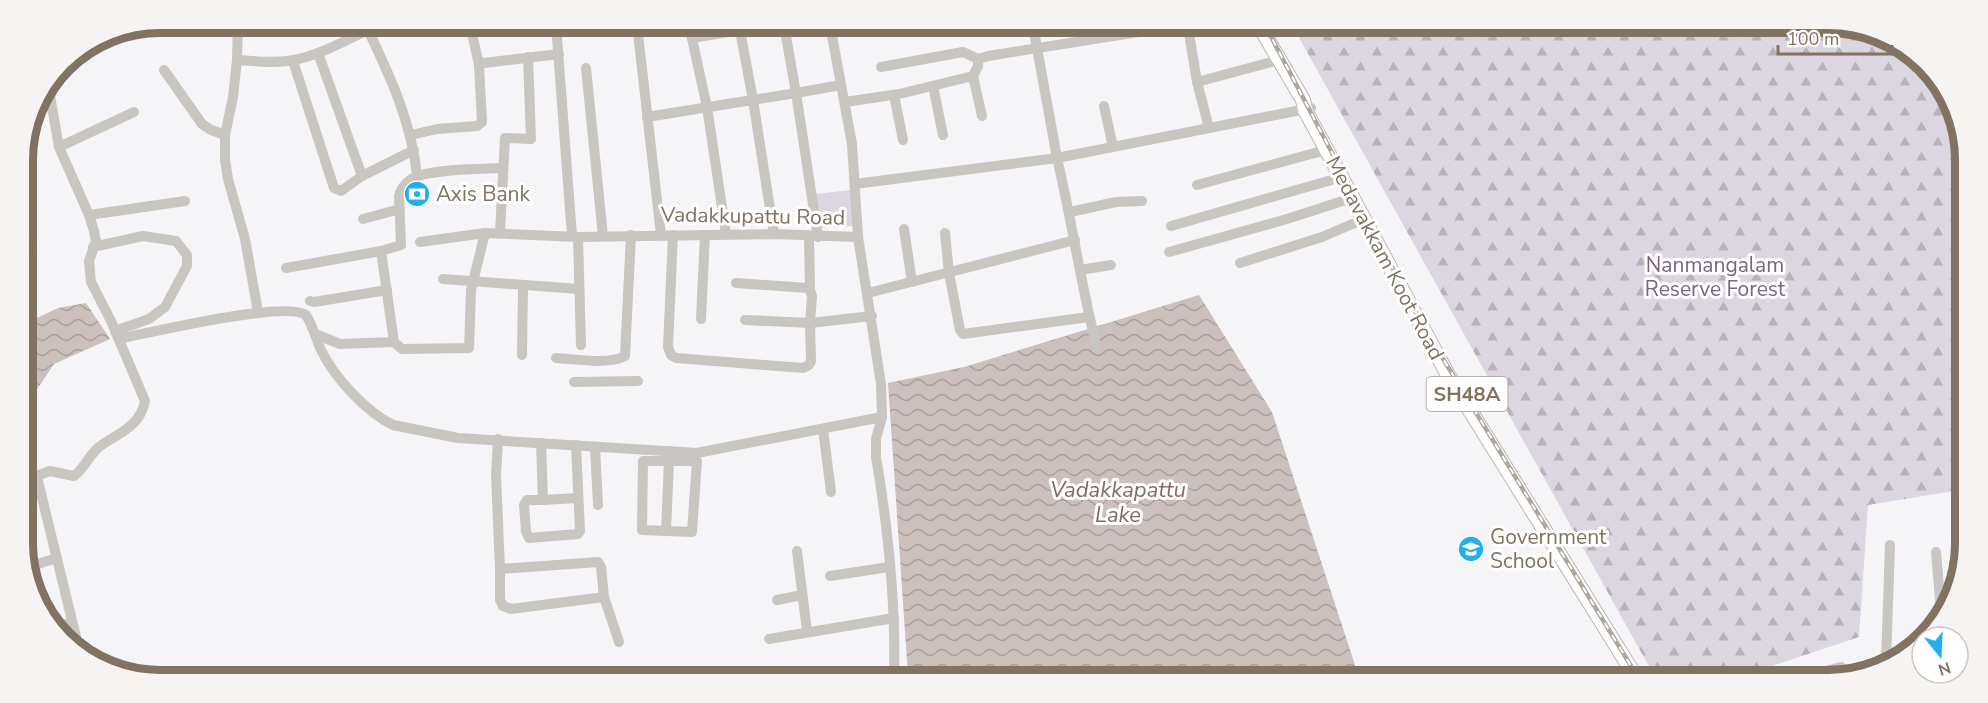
<svg xmlns="http://www.w3.org/2000/svg" width="1988" height="703" viewBox="0 0 1988 703" font-family="'Nunito Sans',sans-serif">
	<style>
		.forest { fill: url(#forest-firs) }
		.green { fill: #dcd6e0 }
		.water { fill: url(#water-waves) }
		.lines { fill: none; stroke-linecap: round; stroke-linejoin: round }
		.major-casing { stroke: #bcb7b2; stroke-width: 16 }
		.minor { stroke: #c9c5c0; stroke-width: 10 }
		.major { stroke: #fff; stroke-width: 14 }
		.rail-casing { stroke: #ada79f; stroke-width: 4.5 }
		.rail { stroke: #fff; stroke-width: 2; stroke-dasharray: 7; stroke-linecap: butt }
		.labels { text-anchor: middle; dominant-baseline: central; stroke-width: 6; stroke-linejoin: round; paint-order: stroke }
		.shield { fill: #fff; stroke: #a79c91; stroke-width: 1.5 }
		.shield-label { font-size: 20px; font-weight: bold; fill: #817262 }
		.poi-label { font-size: 21px; fill: #817262; stroke: #fff; text-anchor: start }
		.street-label { font-size: 21px; fill: #817262; stroke: #fff }
		.park-label { font-size: 21px; fill: #7a657e; stroke: #fff }
		.water-label { font-size: 22px; font-style: italic; fill: #836c62; stroke: #fff }
		.rim { fill: none; stroke: #817262; stroke-width: 8 }
	</style>
	<defs>
		<pattern id="forest-firs" width="22" height="20" patternUnits="userSpaceOnUse" patternTransform="scale(1.5)"><rect width="22" height="20" fill="#dcd6e0"/><path d="M5 1l3.5 6h-7zM16 11l3.5 6h-7z" fill="#b8b2b9"/></pattern>
		<pattern id="water-waves" width="16" height="10" patternUnits="userSpaceOnUse" patternTransform="scale(1.5)"><rect width="16" height="10" fill="#cbc0bb"/><path d="M0 5q4-4 8 0t8 0" fill="none" stroke="#aaa09b"/></pattern>
	</defs>
	<rect width="100%" height="100%" fill="#f5f5f8"/>
	<path class="forest" d="M1293,27L1872,30L1932,70L1964,142L1960,490L1868,505L1859,637L1751,673L1722,680L1656,679Z"/>
	<path class="green" d="M851,190L853,226L822,228L815,194Z"/>
	<g class="water">
		<path d="M1199,295L1272,412L1357,671V678L908,676L888,383L964,367Z"/>
		<path d="M86,303L110,339L54,364L24,409V324L58,308Z"/>
	</g>
	<g class="lines">
		<g class="major-casing">
			<path id="major" d="M1260,27L1303,100L1305,110L1448,375L1637,679"/>
		</g>
		<g class="minor">
			<path d="M238,23L237,60L233,97L225,135V160L228,179L245,239L258,312"/>
			<path d="M470,24L479,65"/>
			<path d="M556,24L572,236"/>
			<path d="M637,25L661,235"/>
			<path d="M689,25L707,107L726,234"/>
			<path d="M739,25L753,100L774,234"/>
			<path d="M784,25L796,93L841,85"/>
			<path d="M830,25L852,144L858,237L881,384L882,417L876,439V457C888,528 896,604 894,676"/>
			<path d="M1188,27L1197,82L1279,60"/>
			<path d="M368,30C391,78 412,124 417,176"/>
			<path d="M831,33L889,26"/>
			<path d="M692,38L740,30"/>
			<path d="M318,53L362,176"/>
			<path d="M237,60C255,61 275,64 294,60C320,55 344,41 368,30V24"/>
			<path d="M293,61L334,188L341,191L362,176L414,150"/>
			<path d="M881,67L963,52L978,59"/>
			<path d="M586,68L603,236"/>
			<path d="M164,70L202,124L211,130L225,135"/>
			<path d="M973,76L982,116"/>
			<path d="M1197,82L1209,128"/>
			<path d="M933,86L943,135"/>
			<path d="M894,95L903,140"/>
			<path d="M37,99L49,96"/>
			<path d="M845,102L899,94L973,76L978,66V59L988,56L1170,27"/>
			<path d="M1104,106L1113,147"/>
			<path d="M647,117L796,93L818,237"/>
			<path d="M411,135L437,129L477,126L482,122L479,65L484,63L559,54"/>
			<path d="M59,147L134,112"/>
			<path d="M855,184L1057,158L1033,26"/>
			<path d="M1197,185L1326,150"/>
			<path d="M1070,212L1116,202L1142,201"/>
			<path d="M89,215L185,201"/>
			<path d="M363,219L400,209"/>
			<path d="M1171,226L1342,177"/>
			<path d="M904,229L912,282"/>
			<path d="M500,233L505,138L531,139L528,57"/>
			<path d="M945,233L949,273L960,330L963,334L1089,317"/>
			<path d="M673,235L668,347L671,355L676,358L803,368L809,365L811,361L810,323L812,296L810,290L807,288L736,283"/>
			<path d="M809,236L810,290"/>
			<path d="M578,237L581,345"/>
			<path d="M420,242L485,233L578,237L774,234L858,237"/>
			<path d="M93,247L143,236L176,241L187,255V266L165,307L149,319L115,331"/>
			<path d="M381,251L394,342L402,349L469,348L471,290L485,233"/>
			<path d="M1169,252L1287,219L1352,198"/>
			<path d="M1240,263L1322,237L1364,219"/>
			<path d="M286,268L381,251L401,245L399,196C401,187 409,179 418,176C439,169 479,169 502,168"/>
			<path d="M1080,270L1111,265"/>
			<path d="M443,279L579,289"/>
			<path d="M868,293L1075,240"/>
			<path d="M310,301L314,302L387,290"/>
			<path d="M701,319L705,235"/>
			<path d="M745,320L810,323L872,316"/>
			<path d="M315,334L340,344L394,342"/>
			<path d="M118,337L123,338C153,332 286,300 306,315C313,326 316,339 321,350C334,377 366,412 393,425L458,438L697,453L882,417"/>
			<path d="M1097,348C1081,286 1072,221 1057,158L1311,108"/>
			<path d="M522,355L523,286"/>
			<path d="M556,358C575,359 609,365 625,356L631,235"/>
			<path d="M574,382L638,381"/>
			<path d="M823,429L831,492"/>
			<path d="M498,439L496,475L500,569L598,562L601,567L604,597L619,642"/>
			<path d="M541,443L543,500H527L524,505L526,531L529,538L578,534L580,531L576,445"/>
			<path d="M595,447L598,505"/>
			<path d="M37,477L79,649"/>
			<path d="M25,480L50,471L74,476C84,469 89,455 99,447C118,433 140,427 145,401L111,321L91,282L89,261L96,241L94,231L89,215L59,147L48,84"/>
			<path d="M543,500L578,498"/>
			<path d="M666,531L642,530L643,461H697L692,532L666,531L669,461L670,451"/>
			<path d="M797,551L807,631"/>
			<path d="M1936,552L1941,611"/>
			<path d="M25,568L57,558"/>
			<path d="M500,569V600L503,606L511,609L604,597"/>
			<path d="M830,576L889,567"/>
			<path d="M777,600L802,595"/>
			<path d="M54,628L72,622"/>
			<path d="M769,639L894,618"/>
			<path d="M1886,662L1890,545"/>
			<path d="M1789,680L1841,667"/>
		</g>
		<use href="#major" class="major"/>
		<g class="rail-casing">
			<path id="rail" d="M1266,27L1423,326L1639,679"/>
		</g>
		<use href="#rail" class="rail"/>
	</g>
	<defs>
		<g id="bank-disc" transform="scale(1.35)"><circle r="9.5" fill="#22b0ea" stroke="#fff"/><path d="M-6-4H6V4H-6ZM0-2.3a2.3 2.3 0 1 0 0 4.6a2.3 2.3 0 1 0 0-4.6Z" fill="#fff"/></g>
		<g id="school-disc" transform="scale(1.35)"><circle r="9.5" fill="#22b0ea" stroke="#fff"/><path d="M0-5L7-2L0 1L-7-2ZM-4 1L0 2.5L4 1V4Q0 6-4 4Z" fill="#fff"/></g>
	</defs>
	<g fill-rule="evenodd">
		<use href="#bank-disc" x="417" y="194"/>
		<use href="#school-disc" x="1471" y="549"/>
	</g>
	<g class="labels">
		<rect class="shield" x="1426.5" y="377" width="81" height="34" rx="4.5"/>
		<g class="shield-label">
			<text x="1467" y="394">SH48A</text>
		</g>
		<g class="poi-label">
			<text x="436" y="194">Axis Bank</text>
			<text x="1490" y="537">Government<tspan x="1490" dy="24">School</tspan></text>
		</g>
		<g class="street-label">
			<text transform="translate(753 216) rotate(1)">Vadakkupattu Road</text>
			<text transform="translate(1385 258) rotate(62)">Medavakkam Koot Road</text>
		</g>
		<g class="park-label">
			<text x="1715" y="265">Nanmangalam<tspan x="1715" dy="24">Reserve Forest</tspan></text>
		</g>
		<g class="water-label">
			<text x="1118" y="490">Vadakkapattu<tspan x="1118" dy="25">Lake</tspan></text>
		</g>
	</g>
	<path d="M0 0H1988V703H0ZM160 33H1828A127 127 0 0 1 1955 160V543A127 127 0 0 1 1828 670H160A127 127 0 0 1 33 543V160A127 127 0 0 1 160 33Z" fill="#f5f4f2" fill-rule="evenodd"/>
	<path class="rim" d="M160 33H1828A127 127 0 0 1 1955 160V543A127 127 0 0 1 1828 670H160A127 127 0 0 1 33 543V160A127 127 0 0 1 160 33Z"/>
	<g transform="translate(1940 655) rotate(162)"><circle r="28" fill="#ffffff" stroke="#cdc7c0" stroke-width="1.5"/>
	<path d="M0-4.5L10 22L0 15L-10 22Z" fill="#22b0ea"/>
	<text y="-9" font-size="16" font-weight="bold" text-anchor="middle" fill="#817262">N</text>
	</g>
	<path d="M1778 45v9h114v-9" fill="none" stroke="#817262" stroke-width="3"/>
	<text x="1787" y="45" font-size="18" fill="#817262" stroke="#ffffff" stroke-width="4.5" paint-order="stroke">100 m</text>
</svg>
